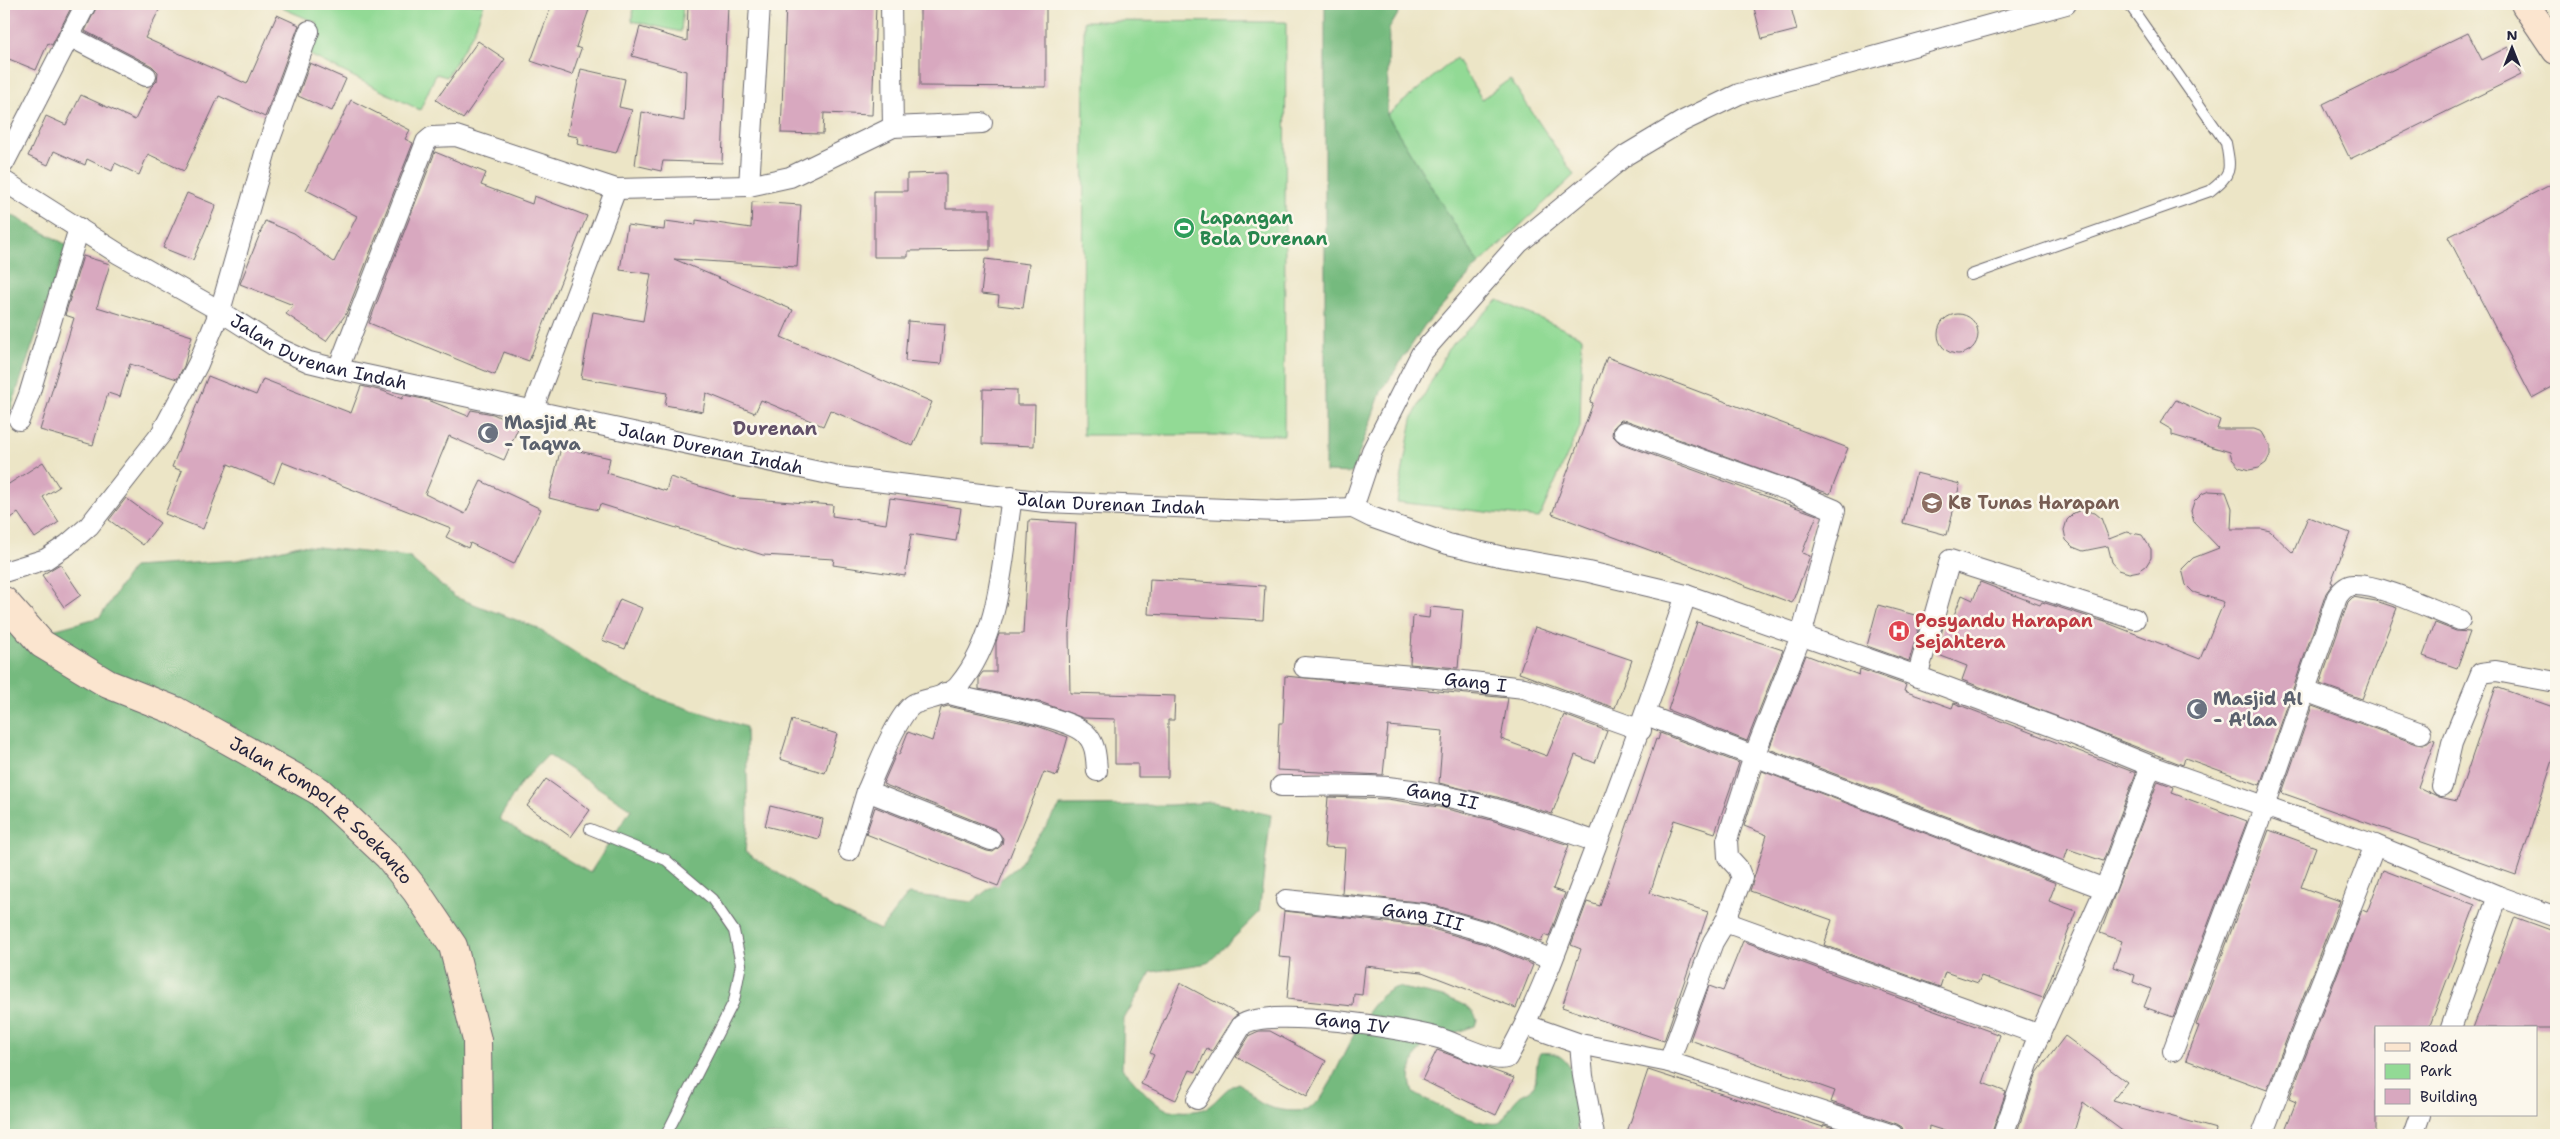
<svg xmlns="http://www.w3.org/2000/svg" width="2560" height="1139" viewBox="0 0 2560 1139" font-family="'Shantell Sans',sans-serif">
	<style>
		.green { fill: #92da95; stroke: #5a7e68 }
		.forest { fill: #75ba7e; stroke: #4c6e5c; fill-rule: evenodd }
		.building { fill: #d8a8bf }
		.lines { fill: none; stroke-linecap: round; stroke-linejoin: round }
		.lane-casing { stroke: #69666c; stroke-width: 12 }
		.street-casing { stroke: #69666c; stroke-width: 22 }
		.secondary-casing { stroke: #69666c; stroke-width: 30 }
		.lane { stroke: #fff; stroke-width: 10 }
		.street { stroke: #fff; stroke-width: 20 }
		.secondary { stroke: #fbe5cf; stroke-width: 28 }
		.labels { text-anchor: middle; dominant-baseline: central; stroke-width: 5; stroke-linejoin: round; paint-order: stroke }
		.leisure-label { font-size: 18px; font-weight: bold; fill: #27864d; stroke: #fbf7ec; text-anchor: start }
		.street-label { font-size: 18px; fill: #22223b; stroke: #fbf7ec }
		.worship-label { font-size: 18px; font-weight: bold; fill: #5b616d; stroke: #fbf7ec; text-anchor: start }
		.education-label { font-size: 18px; font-weight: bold; fill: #785e54; stroke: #fbf7ec; text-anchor: start }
		.health-label { font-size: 18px; font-weight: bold; fill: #be3a42; stroke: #fbf7ec; text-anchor: start }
		.neighbourhood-label { font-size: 19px; font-weight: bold; fill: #625169; stroke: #fbf7ec }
	</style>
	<rect width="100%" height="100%" fill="#fbf7ec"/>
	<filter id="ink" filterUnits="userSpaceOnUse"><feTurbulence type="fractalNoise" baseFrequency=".02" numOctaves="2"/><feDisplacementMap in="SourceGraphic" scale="10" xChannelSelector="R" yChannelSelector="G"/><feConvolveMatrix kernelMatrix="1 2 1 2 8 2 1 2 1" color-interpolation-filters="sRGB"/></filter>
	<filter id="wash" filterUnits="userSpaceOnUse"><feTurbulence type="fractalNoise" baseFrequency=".0096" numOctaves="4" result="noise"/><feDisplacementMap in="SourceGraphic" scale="20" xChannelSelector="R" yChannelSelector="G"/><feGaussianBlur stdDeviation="1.12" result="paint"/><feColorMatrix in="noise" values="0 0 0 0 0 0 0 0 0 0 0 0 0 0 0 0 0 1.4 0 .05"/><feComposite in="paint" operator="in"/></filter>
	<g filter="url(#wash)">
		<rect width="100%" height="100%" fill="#ece5c6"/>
		<g class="green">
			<path d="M284,4H484L474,31L447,77L436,74L420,110L306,53L317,23L282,8Z"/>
			<path d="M637,4H683L681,32L632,21L633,7Z"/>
			<path d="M1084,21L1286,22L1284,435H1083Z"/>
			<path d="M1456,58L1482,99L1510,79L1574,175L1479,264L1387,115Z"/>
			<path d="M1498,300L1582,337L1580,427L1539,518L1397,502L1412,419L1448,349Z"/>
		</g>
		<g class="forest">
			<path d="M1325,4H1404L1389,29L1387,115L1479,264L1424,326L1381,392L1352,473L1325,472Z"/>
			<path d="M4,211L67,245L4,428Z"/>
			<path d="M299,545L409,557L455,597L535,627L623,683L671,703L746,727L748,819L745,852L829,906L880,930L908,894L972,902L1018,866L1060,806L1170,805L1213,802L1271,815L1259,913L1208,963L1151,972L1124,1019L1122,1068C1134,1080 1146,1096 1160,1106C1170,1113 1199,1113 1208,1107C1219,1099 1226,1087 1238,1083C1246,1087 1250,1094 1256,1100C1270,1111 1291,1112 1308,1110C1312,1106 1318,1102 1322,1097C1340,1070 1364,994 1398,987C1419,993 1471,997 1477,1020L1475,1026L1427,1042C1414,1052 1405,1079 1414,1093C1430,1103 1485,1130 1502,1122C1507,1113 1512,1103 1520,1096C1524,1093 1530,1092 1533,1087C1539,1078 1534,1063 1540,1053C1582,1047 1579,1108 1577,1135H4V622L53,630L100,617L133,567L239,560ZM548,755L631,809L590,873L499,819L521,783Z"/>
		</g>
		<g id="blocks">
			<g class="building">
				<path d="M4,4H73L52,45L48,43L36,70L4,57Z"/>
				<path d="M98,4H162L145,38L247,84L277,15L299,25L265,117L219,96L184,171L148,154L139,175L115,163L112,171L87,159L85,165L54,151L48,165L28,156L46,116L66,125L81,95L135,120L151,87L157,81L158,72L152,66L85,31Z"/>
				<path d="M552,4H591L576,47L581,49L572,75L531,61Z"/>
				<path d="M688,4H728L722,163L663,161L661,171L635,165L642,112L684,121L686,71L632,56L640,27L687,41Z"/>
				<path d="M786,4H876L872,115L824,113L823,134L781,133Z"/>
				<path d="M1753,4H1790L1797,30L1762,39Z"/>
				<path d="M920,5H1046V87L920,86Z"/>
				<path d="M2468,33L2482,60L2508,47L2521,75L2350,159L2323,104Z"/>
				<path d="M478,41L505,59L463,119L436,100Z"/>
				<path d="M310,63L346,79L332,111L298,96Z"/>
				<path d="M581,69L625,79L619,107L632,110L616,153L577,144L578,137L567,135Z"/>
				<path d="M351,100L410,130L405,139L413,143L346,314L326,341L286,314L293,305L240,284L265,221L294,233L334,262L357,216L306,190Z"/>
				<path d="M435,152L486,173L481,185L532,204L534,196L587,216L529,361L504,352L495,375L369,323Z"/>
				<path d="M946,173V209H990V250L908,251V257H874V191H907V174Z"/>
				<path d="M2556,182V385L2532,398L2448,237Z"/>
				<path d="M187,193L216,205L193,260L163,248Z"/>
				<path d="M752,202L801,205L797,267L674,259L793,310L781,337L932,402L913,446L830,410L823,426L761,400L755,413L706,393L703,412L665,405L667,393L581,378L593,312L643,321L651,274L620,270L627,225L664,230L665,221L696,225V220L751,228Z"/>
				<path d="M83,256L110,264L97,307L192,336L184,366L177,379L130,364L120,397L108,393L93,445L40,430L74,318L65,315Z"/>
				<path d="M985,259L1029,264L1023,308L998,305L999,296L981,294Z"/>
				<circle cx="1958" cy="334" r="20"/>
				<path d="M908,321L945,324L941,364L905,361Z"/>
				<path d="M1607,357L1848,448L1830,494L1628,421L1621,420L1613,428L1612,435L1620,443L1817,515L1802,553L1810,556L1792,603L1552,514L1593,403L1590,402Z"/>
				<path d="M208,376L256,395L263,379L351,413L361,386L383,391L402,399L404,395L428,400L468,416L471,410L493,414L519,426L504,460L449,436L425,494L465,514L481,481L541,509L514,564L470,543L468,548L446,537L451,528L282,462L274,483L228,464L203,529L165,514L182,471L172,467Z"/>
				<path d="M983,389L1017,390V405H1035L1034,446L982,444Z"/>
				<path d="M2176,400L2220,420L2217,429H2254L2262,432L2270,446V455L2266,463L2259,468L2249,470L2239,467L2232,459L2230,452L2172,435V430L2160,423Z"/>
				<path d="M561,447L610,458L607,473L666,491L670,477L738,498L833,505L832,516L886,524L890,498L961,508L956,541L911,534L905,576L833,565L834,559L763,555L600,504L598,510L549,498Z"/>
				<path d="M43,462L59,487L43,497L59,522L35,538L18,513L4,523V487Z"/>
				<path d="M1916,473L1960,484L1947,535L1903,523Z"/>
				<path d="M2209,491L2226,492L2232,508L2231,529H2262L2270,531L2293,553L2308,517L2350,533L2331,582L2333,583L2326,593L2260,785L2185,758L2183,765L1962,680L1967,666L1936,654L1944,623L1950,625L1962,595L1973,600L1980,582L2040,605L2042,602L2105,622L2200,659L2224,602L2193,592L2186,585L2182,569L2193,558L2219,548L2194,522L2191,511L2194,502L2202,494Z"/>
				<path d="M126,498L160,523L143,545L109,520Z"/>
				<path d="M2081,510L2095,513L2101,518L2109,539L2127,532L2142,535L2151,549V558L2146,566L2139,571L2129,573L2119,570L2112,562L2108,546L2083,551L2073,547L2066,540L2064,530L2067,520L2074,513Z"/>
				<path d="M1029,520L1076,523L1069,635L1070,693L1175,696L1174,720H1168V777H1138V764H1115V719L1083,718L1043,703L979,689V677L983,672H996V642L999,634H1023Z"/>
				<path d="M60,564L81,595L64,607L42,575Z"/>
				<path d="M1150,579L1265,586L1263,620L1148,614Z"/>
				<path d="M2353,597L2376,601L2397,608L2362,699L2320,684L2348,602Z"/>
				<path d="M620,599L642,608L625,649L602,640Z"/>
				<path d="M1878,605L1922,617L1909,661L1867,646Z"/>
				<path d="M1430,607L1463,610L1458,668L1410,664L1413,616L1429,618Z"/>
				<path d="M1697,622L1783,650L1747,741L1668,710Z"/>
				<path d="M2435,623L2456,631L2470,632L2457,668L2423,656Z"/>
				<path d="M1535,627L1632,660L1615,708L1519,673Z"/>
				<path d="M1806,655L1859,675L1860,669L1906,685L1904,691L1952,708L1954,703L2136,773L2103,861L2068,849L2064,861L1769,749Z"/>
				<path d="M1285,676L1508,698L1501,739L1547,756L1564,715L1607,731L1595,763L1575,755L1552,814L1497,797L1439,783L1443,731L1388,726L1383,775L1277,770L1279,723H1283Z"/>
				<path d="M2496,687L2556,708V751L2516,875L2282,793L2312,706L2417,744L2424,745L2431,739L2435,740L2418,787L2439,797L2457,801Z"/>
				<path d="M948,706L1037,726L1068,737L1057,776L1044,772L998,886L866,834L875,807L987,851L993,852L1002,845L1003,838L995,829L883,784L896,754L899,755L908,732L932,741L941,708Z"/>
				<path d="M792,720L837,734L825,773L780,759Z"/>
				<path d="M1660,733L1739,763L1715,833L1674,820L1650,893L1708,912L1664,1041L1562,1007L1581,949L1571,945L1587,902L1600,906L1656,739L1658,740Z"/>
				<path d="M1762,771L2056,883L2049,901L2076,911L2043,998L1981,976L1978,983L1945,972L1940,987L1824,945L1832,920L1750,891L1767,835L1744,826Z"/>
				<path d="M546,779L590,810L571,837L527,806Z"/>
				<path d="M2158,781L2174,787L2172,793L2247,821L2173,1017L2144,1007L2151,989L2133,982L2135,975L2113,967L2122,941L2100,933Z"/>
				<path d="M1328,797L1387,799L1439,807L1491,820L1569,845L1553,889L1565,893L1549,937L1544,935L1541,942L1492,922L1427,903L1342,894L1345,848L1324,847Z"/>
				<path d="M770,806L823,819L819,839L765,826Z"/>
				<path d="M2269,830L2316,847L2301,887L2340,901L2267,1090L2186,1060L2199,1026L2196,1025Z"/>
				<path d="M2383,870L2475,905L2429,1028H2376V1135H2283L2296,1102L2289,1099L2362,910L2367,912Z"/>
				<path d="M1284,911L1422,926L1485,944L1533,965L1516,1008L1422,972L1365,966L1362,995L1354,994L1353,1006L1287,999L1291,958L1279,957Z"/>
				<path d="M2515,917L2556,932V1028H2473Z"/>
				<path d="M1743,941L2000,1035L1983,1083L2006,1092L1991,1135H1957L1929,1126L1928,1135H1905L1902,1127L1897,1124L1831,1102L1835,1091L1690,1040L1709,986L1723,991Z"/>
				<path d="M1180,983L1238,1014L1232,1019L1212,1051L1207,1048L1196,1072L1190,1070L1176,1100L1141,1084L1154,1055L1150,1053Z"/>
				<path d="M1259,1031H1270L1326,1061L1307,1096L1236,1057L1250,1035Z"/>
				<path d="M2065,1036L2127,1082L2113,1100L2216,1129L2215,1135H2128L2083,1102L2073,1135H2016L2037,1073Z"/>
				<path d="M1437,1050L1514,1078L1496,1115L1422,1080Z"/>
				<path d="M1648,1070L1823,1127L1824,1125L1855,1135H1626Z"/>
			</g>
		</g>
	</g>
	<g filter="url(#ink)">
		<use href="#blocks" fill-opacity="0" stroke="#69666c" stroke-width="1"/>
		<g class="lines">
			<g class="lane-casing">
				<g id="lane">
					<path d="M1971,275L2210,191C2232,174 2231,170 2226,143L2129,4"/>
					<path d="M590,829L666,860L712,899L734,931L741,964L734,1001L666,1135"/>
				</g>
			</g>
			<g class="street-casing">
				<g id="street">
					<path d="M891,4L893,127"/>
					<path d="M69,36L146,76"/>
					<path d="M4,163L86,4"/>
					<path id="s1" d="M4,181L119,254L220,311L278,348L309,362L338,369L843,477L1045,502L1278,511L1353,508"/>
					<path d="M749,186L760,4"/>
					<path d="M338,369L426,142L432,137L456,136L616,189L749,186L790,177L893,127L982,123"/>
					<path d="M532,411L616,189"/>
					<path d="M19,420L29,395L79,228"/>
					<path d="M1624,432L1790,491L1835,510L1801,636L1754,756L1727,840L1728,857L1738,868L1742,878L1725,922"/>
					<path d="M1353,508L1371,517L1448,544L1499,556L1589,572L1686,595L1911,674L2070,733L2151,766L2375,845L2498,896L2556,917"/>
					<path d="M1353,508L1372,451L1421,354L1519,243L1626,155L1683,121L1739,94L2066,4"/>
					<path d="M4,572L46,559L67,545L89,526L161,434L198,364L220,311L266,150L309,31"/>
					<path id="s2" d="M1304,667L1437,678L1524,688L1641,730"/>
					<path d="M1917,677L1950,560L2135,619"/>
					<path d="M2305,691L2421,733"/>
					<path d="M945,693C976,702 1065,715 1085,733C1096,743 1096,757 1097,771"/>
					<path d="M1646,715L2105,889"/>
					<path id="s3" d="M1281,786C1316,786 1353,784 1388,787C1460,794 1529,819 1597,842"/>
					<path d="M2442,786L2452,743L2481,673L2496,671L2556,682"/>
					<path d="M991,840L867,791C875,773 898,713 914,704C927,698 950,697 959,685C1001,635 1002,559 1012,497"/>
					<path d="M849,851L867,791"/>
					<path id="s4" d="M1286,900L1424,914L1489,933L1552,960"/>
					<path d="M1526,1025L1580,1044L1583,1076L1594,1135"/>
					<path d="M2451,1028L2498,896"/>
					<path d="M1580,1044L1669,1062"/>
					<path d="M2173,1051L2265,806L2337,597C2341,591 2347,584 2355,585C2383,585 2432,610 2460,620"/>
					<path id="s5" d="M1197,1099L1242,1025C1268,1006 1408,1029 1442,1039C1457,1044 1493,1063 1507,1058C1539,1002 1560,940 1583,880C1619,786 1654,691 1686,595"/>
					<path d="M1893,1135L1669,1062L1713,942L1725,922L2040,1035"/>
					<path d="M2003,1135L2034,1047L2105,889L2151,766"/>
					<path d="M2262,1135L2375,845"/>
					<path d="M2413,1135L2420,1115"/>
				</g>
			</g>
			<g class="secondary-casing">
				<g id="secondary">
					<path d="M2525,4L2556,50"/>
					<path id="s6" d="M4,601L42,644L108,684L176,711L319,791L388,856L416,891L453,946L477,1040L478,1135"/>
				</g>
			</g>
			<use href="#lane" class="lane"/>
			<use href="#street" class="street"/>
			<use href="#secondary" class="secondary"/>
		</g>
	</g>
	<defs>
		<g id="stadium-disc" transform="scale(1.125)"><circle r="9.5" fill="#2e9e5b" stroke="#fbf7ec"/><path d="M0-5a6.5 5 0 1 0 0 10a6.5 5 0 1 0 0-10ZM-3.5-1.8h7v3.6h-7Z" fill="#fff"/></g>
		<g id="mosque-disc" transform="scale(1.125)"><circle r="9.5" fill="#6b7280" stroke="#fbf7ec"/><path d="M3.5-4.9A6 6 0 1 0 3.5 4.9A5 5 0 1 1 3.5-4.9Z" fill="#fff"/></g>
		<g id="school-disc" transform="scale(1.125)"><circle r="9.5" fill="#8d6e63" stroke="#fbf7ec"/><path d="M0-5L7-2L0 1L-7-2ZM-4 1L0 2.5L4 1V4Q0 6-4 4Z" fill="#fff"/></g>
		<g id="hospital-disc" transform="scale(1.125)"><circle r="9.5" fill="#e0444e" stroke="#fbf7ec"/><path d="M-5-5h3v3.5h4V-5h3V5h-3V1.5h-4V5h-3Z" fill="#fff"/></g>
	</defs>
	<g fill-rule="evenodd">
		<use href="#stadium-disc" x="1184" y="228"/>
		<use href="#mosque-disc" x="488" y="433"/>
		<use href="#school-disc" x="1932" y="503"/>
		<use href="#hospital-disc" x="1899" y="631"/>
		<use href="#mosque-disc" x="2197" y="709"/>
	</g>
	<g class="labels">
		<g class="leisure-label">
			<text x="1200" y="218">Lapangan<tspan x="1200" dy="21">Bola Durenan</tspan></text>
		</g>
		<g class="street-label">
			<text stroke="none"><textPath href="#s1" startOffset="361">Jalan Durenan Indah</textPath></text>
			<text stroke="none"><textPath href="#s1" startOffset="766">Jalan Durenan Indah</textPath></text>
			<text stroke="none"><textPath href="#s1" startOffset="1171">Jalan Durenan Indah</textPath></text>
			<text stroke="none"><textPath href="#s2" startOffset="172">Gang I</textPath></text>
			<text stroke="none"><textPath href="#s3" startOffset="162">Gang II</textPath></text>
			<text stroke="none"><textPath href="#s6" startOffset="385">Jalan Kompol R. Soekanto</textPath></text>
			<text stroke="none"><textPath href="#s4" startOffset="138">Gang III</textPath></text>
			<text stroke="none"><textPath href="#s5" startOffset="198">Gang IV</textPath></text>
		</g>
		<g class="worship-label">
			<text x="504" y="423">Masjid At<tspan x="504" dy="21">- Taqwa</tspan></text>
			<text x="2213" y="699">Masjid Al<tspan x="2213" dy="21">- A'laa</tspan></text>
		</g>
		<g class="education-label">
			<text x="1948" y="503">KB Tunas Harapan</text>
		</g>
		<g class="health-label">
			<text x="1915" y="621">Posyandu Harapan<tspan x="1915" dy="21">Sejahtera</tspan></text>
		</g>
		<g class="neighbourhood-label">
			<text x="775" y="428">Durenan</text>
		</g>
	</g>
	<rect width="2560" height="1139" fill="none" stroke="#fbf7ec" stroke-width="20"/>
	<rect x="2375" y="1026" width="162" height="90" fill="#fbf7ec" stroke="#a4a2a5"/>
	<rect x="2385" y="1043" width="25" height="8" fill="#fbe5cf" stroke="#a4a2a5"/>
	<text x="2420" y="1052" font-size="15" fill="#22223b">Road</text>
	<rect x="2385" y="1064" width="25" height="15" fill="#92da95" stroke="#a4a2a5"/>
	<text x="2420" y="1076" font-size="15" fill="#22223b">Park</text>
	<rect x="2385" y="1089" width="25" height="15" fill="#d8a8bf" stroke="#a4a2a5"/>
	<text x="2420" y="1102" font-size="15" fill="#22223b">Building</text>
	<g transform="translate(2512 48)" stroke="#fbf7ec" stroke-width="4" paint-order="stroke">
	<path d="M0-4L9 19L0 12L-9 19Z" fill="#22223b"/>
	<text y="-8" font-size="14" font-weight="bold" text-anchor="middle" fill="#22223b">N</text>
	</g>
</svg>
